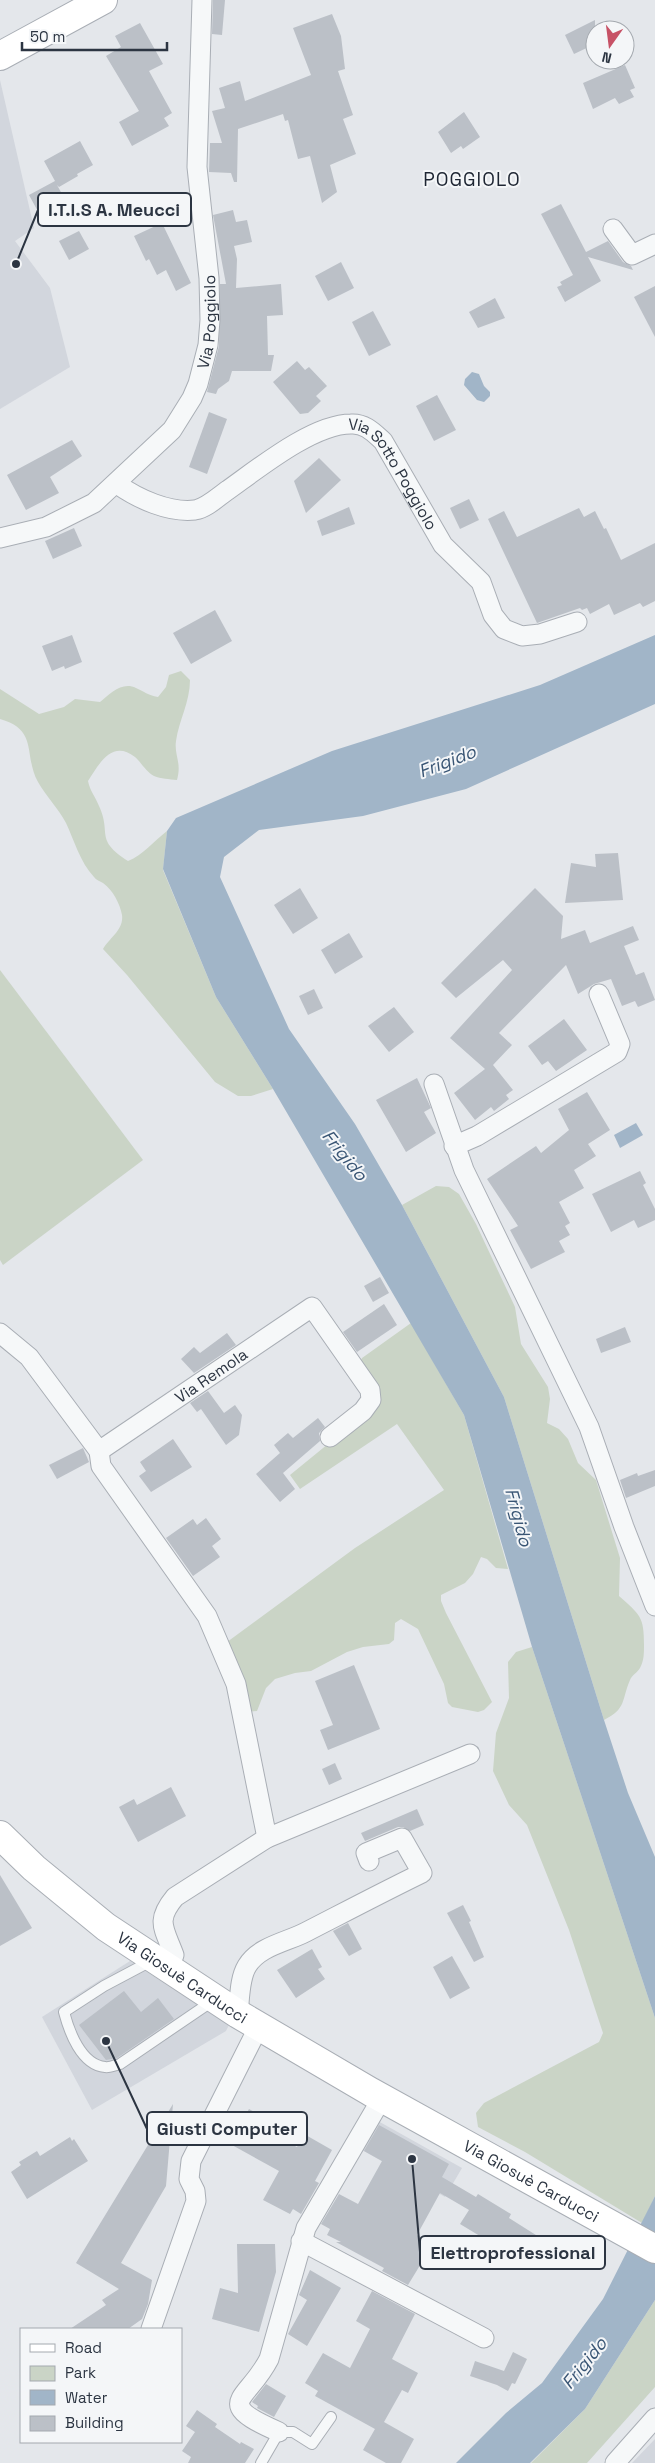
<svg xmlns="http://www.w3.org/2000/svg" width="655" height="2463" viewBox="0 0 655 2463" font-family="'Space Grotesk',sans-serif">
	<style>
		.built { fill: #d2d6dd }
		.green { fill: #cad4c6 }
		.water { fill: #a1b5c8 }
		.building { fill: #bbc0c7 }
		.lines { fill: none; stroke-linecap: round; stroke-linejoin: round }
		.lane-casing { stroke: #a9aeb5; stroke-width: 12 }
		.street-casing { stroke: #a9aeb5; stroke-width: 21 }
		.secondary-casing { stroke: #a9aeb5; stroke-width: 30 }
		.lane { stroke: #f6f8f9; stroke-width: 10 }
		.street { stroke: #f6f8f9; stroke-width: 19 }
		.secondary { stroke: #fff; stroke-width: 28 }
		.labels { text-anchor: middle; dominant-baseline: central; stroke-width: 4; stroke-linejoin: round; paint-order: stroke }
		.street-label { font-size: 16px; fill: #2c3542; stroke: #f4f6f8 }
		.water-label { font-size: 18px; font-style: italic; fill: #395574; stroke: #f4f6f8 }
		.quarter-label { font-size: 19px; letter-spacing: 1px; fill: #1e2633; stroke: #f4f6f8 }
		.leader { fill: none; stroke: #2c3542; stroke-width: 2 }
		.callout-dot { fill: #2c3542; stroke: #f4f6f8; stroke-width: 2 }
		.callout { fill: #f4f6f8; stroke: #2c3542; stroke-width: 2 }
		.callout-label { font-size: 18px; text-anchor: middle; font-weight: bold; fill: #2c3542 }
	</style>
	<rect width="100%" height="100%" fill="#e4e7eb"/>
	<g class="built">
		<path d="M0,80L34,228L15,241L50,288L70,367L0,409Z"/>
		<path d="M130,1961L229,2025L226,2031L92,2110L42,2017Z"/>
		<path d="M378,2121L462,2168L445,2197L362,2150Z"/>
		<path d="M655,2439V2463H632Z"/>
	</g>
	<g class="green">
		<path d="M181,671L190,680C190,702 179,720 176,741C174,756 182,762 177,780C169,779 161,779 154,776C146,772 141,762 135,757C112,739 99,764 88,781C90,791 95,796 99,806C112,834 94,839 128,861C143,855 154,841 167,831L163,870L216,997L273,1089L251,1096H238L215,1082L127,975L103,949C109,938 124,930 122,915C120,904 113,890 103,883C100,881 96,880 94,877C80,862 74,840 66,823C58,808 46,796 38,782C23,755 39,730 0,719V689L39,714L64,707L75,699L100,702C110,694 122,681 136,688C145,692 147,695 158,697L166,687L169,675Z"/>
		<path d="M0,970L143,1160L3,1265L0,1260Z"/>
		<path d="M436,1186L449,1187L459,1194L476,1224L515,1307L521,1344L548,1387L550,1399L547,1423L559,1429L568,1439L578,1463L596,1480L620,1558L619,1596C640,1615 644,1616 644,1645C644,1653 644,1661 640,1668C637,1673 632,1675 630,1680C621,1701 627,1708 604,1720L504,1397L402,1205Z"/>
		<path d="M411,1323L464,1415L508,1569L496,1568L487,1559L481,1557L473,1574L465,1583L441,1595V1601L446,1613L492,1702L484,1710L478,1712L452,1707L448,1703L444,1684L418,1629L401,1619L395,1623L394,1640L389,1644L363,1647L347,1652L311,1671L295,1673L275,1679L266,1688L257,1711L247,1712L223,1645L355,1548L444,1490L397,1424L300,1489L290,1475L377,1404L359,1364L362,1358Z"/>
		<path d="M532,1647L655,2018V2196L642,2223L525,2152L478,2127L476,2113L484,2103L599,2042L603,2033L569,1930L527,1825L509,1805L493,1771L496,1733L509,1698L508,1662L516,1652Z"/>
		<path d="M655,2300V2387L587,2463H531L585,2409Z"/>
	</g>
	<g class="water">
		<path d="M472,372L479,374L484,386L490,392V396L484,402L477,400L464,385L465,379Z"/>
		<path d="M655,635V704L466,789L363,816L259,830L224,857L220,877L289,1029L355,1124L402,1205L504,1397L604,1720L628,1793L655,1857V2018L532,1647L464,1415L273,1089L216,997L163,869L167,831L176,818L332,751L540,685Z"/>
		<path d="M636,1123L643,1135L620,1148L614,1135Z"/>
		<path d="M655,2196V2300L585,2409L530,2463H456L506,2413L542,2383L603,2299Z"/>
	</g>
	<g class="building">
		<path d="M213,0H225L222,35L212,34Z"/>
		<path d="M332,14L341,36L345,69L338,71L353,115L343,119L356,154L330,165L337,192L322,203L310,156L298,159L288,120L285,121L283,114L238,129L237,182H234L231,173L209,172L210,143H222L212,111L225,108L219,88L240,81L245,101L311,75L293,28Z"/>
		<path d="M595,20V44L574,54L565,35Z"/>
		<path d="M140,23L163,64L149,71L172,113L164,118L169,126L132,146L119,122L139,111L106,56L121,47L115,36Z"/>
		<path d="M625,65L635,88L630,90L634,97L619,104L615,98L593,109L583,83Z"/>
		<path d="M464,112L480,137L463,149L461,146L451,153L438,132Z"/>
		<path d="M80,141L93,165L77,174L78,176L59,187L57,185L67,203L41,217L29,195L55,181L44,161Z"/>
		<path d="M561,204L586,252L608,241L623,262L631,266L633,270L588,257L601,281L565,302L557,287L562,285L560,282L573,275L541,214Z"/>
		<path d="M233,210L236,222L247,220L252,242L234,246L237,259L236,288L281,284L283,315L267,316L268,355H274L271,371H232L229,381L218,389L216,394L207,392L219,346L220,284H226L213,215Z"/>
		<path d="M162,223L191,283L176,291L166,270L157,275L149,259L146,261L134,236Z"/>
		<path d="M79,231L89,249L69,260L59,241Z"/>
		<path d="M341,262L354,288L328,301L315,276Z"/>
		<path d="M655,286V337L634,297Z"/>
		<path d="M495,298L505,318L478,328L469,312Z"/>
		<path d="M373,311L391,345L369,356L352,322Z"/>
		<path d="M297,361L305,370L309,367L327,386L316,396L321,401L308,413L300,414L273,382Z"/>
		<path d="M437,395L456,430L434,441L416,406Z"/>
		<path d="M209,412L227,419L207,474L189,467Z"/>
		<path d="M72,440L82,456L50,477L59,493L26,510L7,475Z"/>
		<path d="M319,458L341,480L306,513L294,481Z"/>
		<path d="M469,499L479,520L460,529L450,508Z"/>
		<path d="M349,507L355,524L322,536L317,521Z"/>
		<path d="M579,508L584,517L595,511L604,529L606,528L621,560L655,543V601L643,607L640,603L614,615L609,604L590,614L587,608L582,610L580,608L537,623L488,519L504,511L517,537Z"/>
		<path d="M74,528L82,546L53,559L45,541Z"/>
		<path d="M215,610L232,641L191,664L173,633Z"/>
		<path d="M72,635L82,662L65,669L64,666L52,671L42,646Z"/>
		<path d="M618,853L623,900L565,903L571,863L596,867L595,854Z"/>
		<path d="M300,888L318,918L293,934L274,905Z"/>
		<path d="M535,888L563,916L561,939L585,930L590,943L633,926L639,940L624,946L636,975L644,972L655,1000L638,1007L635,1001L622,1006L611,979L594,984L578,994L566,965L499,1033L512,1045L493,1065L513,1090L506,1095L509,1099L494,1111L491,1107L475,1120L454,1093L485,1069L450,1038L512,970L503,960L456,998L441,983Z"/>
		<path d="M349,933L363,957L335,974L321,950Z"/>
		<path d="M314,989L323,1008L308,1015L299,996Z"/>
		<path d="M394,1007L414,1032L389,1052L368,1026Z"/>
		<path d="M564,1019L587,1050L556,1071L548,1061L542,1065L528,1046Z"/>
		<path d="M417,1078L431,1108L424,1112L436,1133L406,1152L376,1100Z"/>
		<path d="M587,1092L610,1130L588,1144L596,1156L574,1170L584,1188L559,1202L570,1223L565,1226L570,1235L559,1241L565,1252L531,1269L510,1230L518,1226L487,1179L536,1146L541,1153L569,1130L558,1109Z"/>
		<path d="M640,1171L646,1183L643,1185L655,1209V1220L638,1228L634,1220L611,1232L592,1194Z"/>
		<path d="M380,1277L389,1293L373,1302L364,1286Z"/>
		<path d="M384,1304L397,1325L357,1352L343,1332Z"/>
		<path d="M625,1327L631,1342L601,1353L596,1339Z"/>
		<path d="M227,1333L236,1345L194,1373L181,1359L194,1347L200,1353Z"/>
		<path d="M208,1391L224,1413L235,1405L242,1415L239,1435L226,1445L201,1409L197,1412L190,1403Z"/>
		<path d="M318,1418L325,1427L319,1433L320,1441L283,1473L295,1489L280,1502L256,1474L280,1453L274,1445L288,1433L293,1438Z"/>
		<path d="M173,1439L192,1467L151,1492L139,1476L146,1471L140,1462Z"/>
		<path d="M83,1448L89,1462L57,1479L49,1465Z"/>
		<path d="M655,1470V1486L626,1498L620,1480L637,1473L638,1476Z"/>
		<path d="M206,1518L221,1539L212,1546L220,1557L193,1576L166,1538L193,1519L197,1525Z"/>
		<path d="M354,1665L380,1729L328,1750L320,1730L333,1725L315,1681Z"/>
		<path d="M335,1763L342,1779L329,1785L322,1769Z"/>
		<path d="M171,1787L186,1816L138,1842L119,1807L134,1799L137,1805Z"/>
		<path d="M417,1809L424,1825L410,1831L403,1827H398L365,1841L361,1833Z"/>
		<path d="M0,1875L32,1928L0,1946Z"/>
		<path d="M463,1905L471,1921L469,1922L484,1957L474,1962L447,1913Z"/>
		<path d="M348,1923L362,1949L349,1956L333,1931Z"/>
		<path d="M312,1949L322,1967L318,1969L325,1979L296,1998L277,1970Z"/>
		<path d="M452,1956L470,1988L450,1999L433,1967Z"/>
		<path d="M124,1991L141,2012L158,1998L174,2019L117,2058L106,2060L79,2025Z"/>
		<path d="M173,2104L166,2186L121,2263L152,2280L148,2304L142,2319L128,2329H70L106,2305L102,2300L119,2289L76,2263Z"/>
		<path d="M249,2109L275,2124L270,2134L297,2147L304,2134L332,2150L315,2181L319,2183L301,2214L293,2209L290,2214L263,2200L279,2171L232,2145L237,2135L235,2134Z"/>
		<path d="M379,2125L449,2164L442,2177L476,2197L478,2194L511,2214L509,2218L547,2242L531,2267L460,2224L469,2210L440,2193L417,2235L433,2244L408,2285L382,2271L384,2268L336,2242H341L327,2235L330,2229L321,2224L339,2194L358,2204L382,2161L364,2151Z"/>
		<path d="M70,2137L72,2141L74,2139L88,2161L27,2199L11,2172L21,2165L19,2162L37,2151L40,2156Z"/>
		<path d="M237,2244H275L276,2272L259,2332L212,2319L220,2288L238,2293Z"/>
		<path d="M310,2270L341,2288L307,2346L288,2334L307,2300L299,2295Z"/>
		<path d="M372,2291L415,2314L392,2359L418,2373L408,2393L402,2390L384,2422L414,2439L401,2463H386L363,2450L375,2429L315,2396L318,2391L305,2383L323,2353L350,2368L370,2329L356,2321Z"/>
		<path d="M513,2352L527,2359L515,2384L512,2383L508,2391L497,2385L470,2376L475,2361L504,2371Z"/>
		<path d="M266,2384L286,2396L274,2417L257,2408L258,2406L252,2402Z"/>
		<path d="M197,2410L217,2424L215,2427L240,2444L241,2442L254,2449L245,2463H188L191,2457L182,2451L195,2432L186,2426Z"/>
	</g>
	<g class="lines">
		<g class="lane-casing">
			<g id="lane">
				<path d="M153,1960L104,1986L64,2012C69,2031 81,2065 105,2067C109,2068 116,2065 120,2064L214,2000"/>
				<path d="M261,2463L279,2432H293L312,2444L331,2417"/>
			</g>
		</g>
		<g class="street-casing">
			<g id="street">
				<path d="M613,229L632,255L655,244"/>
				<path id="s1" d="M117,484C138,499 169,513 195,510C207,508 219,496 228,490C259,468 313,424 351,424C365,423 374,433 383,441L443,545L481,582L493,615L504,629L522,636L540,634L577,622"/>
				<path id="s2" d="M0,538L46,527L94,503L172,430L192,398L198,384L208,345L210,320L209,278L197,167L202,0"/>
				<path d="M434,1084L464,1170L589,1427L624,1527L655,1606"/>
				<path d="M454,1146L477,1136L617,1052L620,1044L599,994"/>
				<path id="s3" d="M0,1333L29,1357L99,1451L312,1307L370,1390L371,1400L363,1411L330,1437"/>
				<path d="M99,1451L101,1466L207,1616L236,1684L267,1838"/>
				<path d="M168,1969L174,1955C164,1928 155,1921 175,1897L267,1838L470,1754"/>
				<path d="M238,2014C240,1999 239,1979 247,1966C259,1946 287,1942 306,1932C345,1912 383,1892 422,1873L402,1838L366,1853L369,1861"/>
				<path d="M301,2241L484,2338"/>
				<path d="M151,2329L196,2201L195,2191L189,2179L191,2161L259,2026"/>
				<path d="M279,2432C211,2402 247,2402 269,2359L306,2228L382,2098"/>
				<path d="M615,2463L655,2418"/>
			</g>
		</g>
		<g class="secondary-casing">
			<g id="secondary">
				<path d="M0,56L103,0"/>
				<path id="s4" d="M0,1835L34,1868L106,1927L238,2014L371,2092L655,2249"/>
			</g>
		</g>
		<use href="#lane" class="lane"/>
		<use href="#street" class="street"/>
		<use href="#secondary" class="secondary"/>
	</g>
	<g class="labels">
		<g class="street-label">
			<text stroke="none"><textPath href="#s2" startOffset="324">Via Poggiolo</textPath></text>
			<text stroke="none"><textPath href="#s1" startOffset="332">Via Sotto Poggiolo</textPath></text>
			<text stroke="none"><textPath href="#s3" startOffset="290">Via Remola</textPath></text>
			<text stroke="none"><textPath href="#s4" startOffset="232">Via Giosuè Carducci</textPath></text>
			<text stroke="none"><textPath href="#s4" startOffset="636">Via Giosuè Carducci</textPath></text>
		</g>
		<g class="water-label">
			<text transform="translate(447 761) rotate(-21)">Frigido</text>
			<text transform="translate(345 1155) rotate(51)">Frigido</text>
			<text transform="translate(519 1517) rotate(75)">Frigido</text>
			<text transform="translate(584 2363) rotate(-51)">Frigido</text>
		</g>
		<g class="quarter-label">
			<text x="472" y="179">POGGIOLO</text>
		</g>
	</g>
	<path class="leader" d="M16 264L38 210M106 2041L147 2129M412 2159L420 2252"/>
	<g class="callout-dot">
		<circle cx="16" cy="264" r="5"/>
		<circle cx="106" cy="2041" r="5"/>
		<circle cx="412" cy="2159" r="5"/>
	</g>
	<g class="callout">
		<rect x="38" y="193" width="153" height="33" rx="5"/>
		<rect x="147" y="2112" width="160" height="33" rx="5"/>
		<rect x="420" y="2236" width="185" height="33" rx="5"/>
	</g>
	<g class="callout-label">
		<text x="114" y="216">I.T.I.S A. Meucci</text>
		<text x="227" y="2135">Giusti Computer</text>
		<text x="513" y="2259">Elettroprofessional</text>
	</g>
	<rect x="20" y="2328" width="162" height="115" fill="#f4f6f8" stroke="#a4a9af"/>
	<rect x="30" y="2344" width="25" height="8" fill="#ffffff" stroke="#a4a9af"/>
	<text x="65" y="2353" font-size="15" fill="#2c3542">Road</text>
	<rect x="30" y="2366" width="25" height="15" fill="#cad4c6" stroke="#a4a9af"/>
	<text x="65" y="2378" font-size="15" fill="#2c3542">Park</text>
	<rect x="30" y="2390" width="25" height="15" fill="#a1b5c8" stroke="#a4a9af"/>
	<text x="65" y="2403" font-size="15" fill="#2c3542">Water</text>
	<rect x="30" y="2416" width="25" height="15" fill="#bbc0c7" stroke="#a4a9af"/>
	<text x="65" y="2428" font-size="15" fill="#2c3542">Building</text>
	<g transform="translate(610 45) rotate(194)"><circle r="24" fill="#f4f6f8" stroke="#a4a9af"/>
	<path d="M0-4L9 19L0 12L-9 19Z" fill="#c75266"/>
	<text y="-8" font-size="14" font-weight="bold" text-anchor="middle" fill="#2c3542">N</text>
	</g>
	<path d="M22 42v8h145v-8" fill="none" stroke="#2c3542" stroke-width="2.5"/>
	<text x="30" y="42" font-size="15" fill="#2c3542" stroke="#f4f6f8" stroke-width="4" paint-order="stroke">50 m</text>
</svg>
